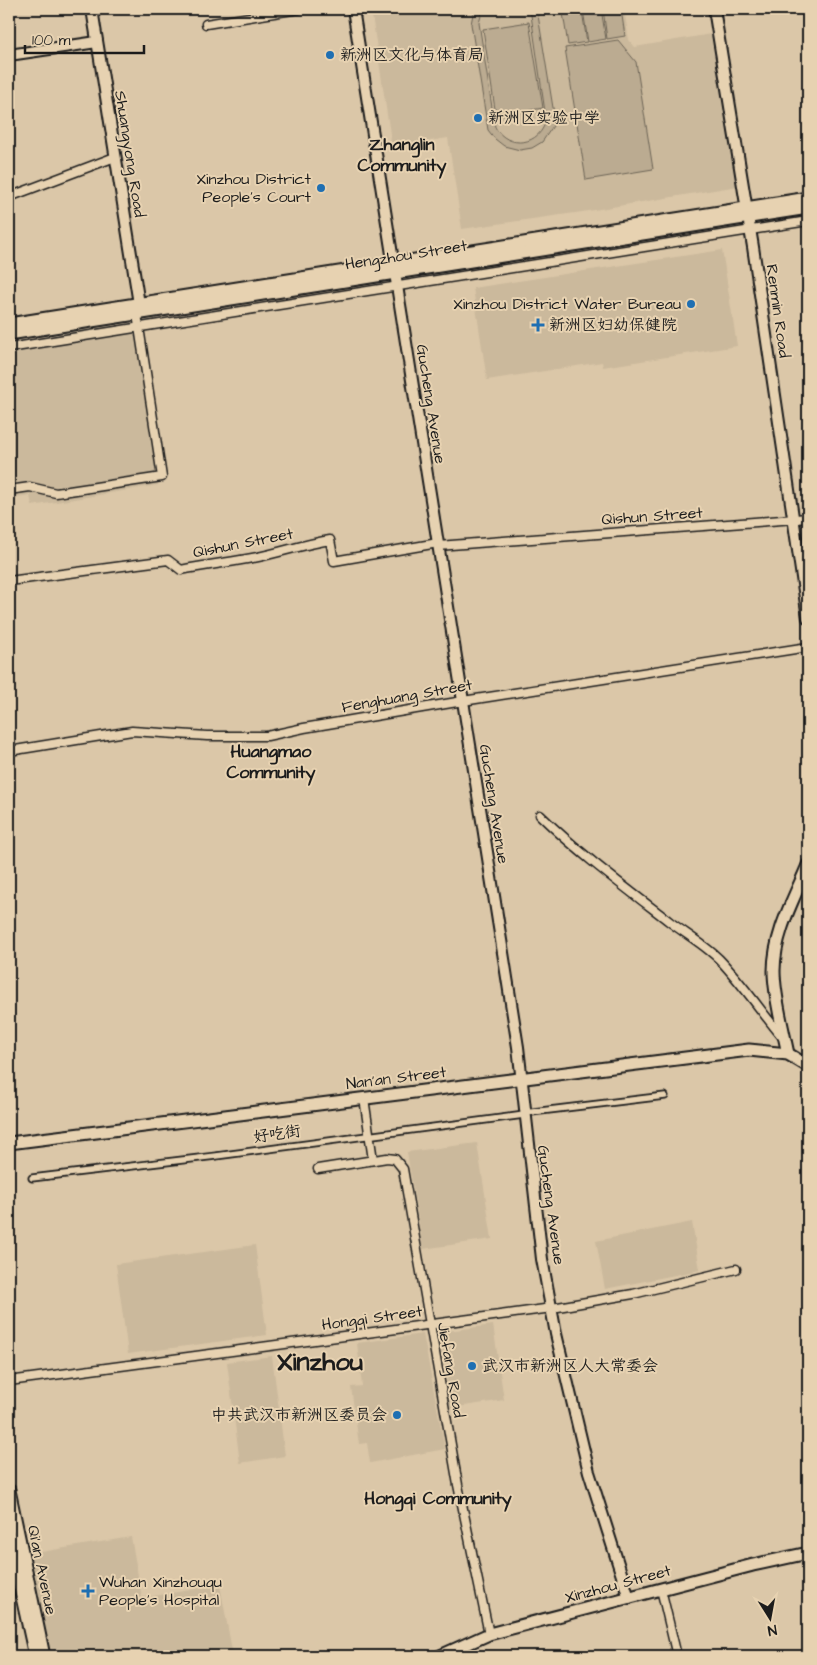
<svg xmlns="http://www.w3.org/2000/svg" width="817" height="1665" viewBox="0 0 817 1665" font-family="'Architects Daughter','LXGW WenKai TC',sans-serif">
	<style>
		.built { fill: #cbb99c }
		.green { fill: #bbab91; stroke: #6c6456 }
		.lines { fill: none; stroke-linecap: round; stroke-linejoin: round }
		.pedestrian-casing { stroke: #1c1c1c; stroke-width: 9 }
		.minor-casing { stroke: #1c1c1c; stroke-width: 11 }
		.tertiary-casing { stroke: #1c1c1c; stroke-width: 14 }
		.secondary-casing { stroke: #1c1c1c; stroke-width: 15 }
		.pedestrian { stroke: #e7d2b1; stroke-width: 5.5 }
		.minor { stroke: #e7d2b1; stroke-width: 8 }
		.tertiary { stroke: #e7d2b1; stroke-width: 10 }
		.secondary { stroke: #e7d2b1; stroke-width: 11 }
		.poi-dot { fill: #1f6fb2; stroke: #e7d2b1; stroke-width: 2 }
		.labels { text-anchor: middle; dominant-baseline: central; stroke-width: 4; stroke-linejoin: round; paint-order: stroke }
		.poi-label { font-size: 16px; fill: #1c1c1c; stroke: #e7d2b1; text-anchor: start }
		.street-label { font-size: 16px; fill: #1c1c1c; stroke: #e7d2b1 }
		.neighbourhood-label { font-size: 18px; font-weight: bold; fill: #1c1c1c; stroke: #e7d2b1 }
		.town-label { font-size: 26px; font-weight: bold; fill: #1c1c1c; stroke: #e7d2b1 }
	</style>
	<rect width="100%" height="100%" fill="#dbc7a8"/>
	<filter id="ink" filterUnits="userSpaceOnUse"><feTurbulence type="fractalNoise" baseFrequency=".02" numOctaves="2"/><feDisplacementMap in="SourceGraphic" scale="10" xChannelSelector="R" yChannelSelector="G"/><feConvolveMatrix kernelMatrix="1 2 1 2 8 2 1 2 1" color-interpolation-filters="sRGB"/></filter>
	<g filter="url(#ink)">
		<g class="built">
			<path d="M371,9H624L629,40L635,47L711,34L738,186L582,212L462,229L448,138L392,147Z"/>
			<path d="M722,250L737,346L603,367L602,362L487,380L473,288Z"/>
			<path d="M135,332L158,485L32,506L30,495L9,498V351Z"/>
			<path d="M477,1143L492,1239L423,1249L407,1152Z"/>
			<path d="M692,1222L700,1270L605,1289L596,1241Z"/>
			<path d="M255,1245L267,1335L128,1354L116,1264Z"/>
			<path d="M493,1325L504,1400L451,1408L440,1332Z"/>
			<path d="M423,1334L445,1449L370,1463L367,1443L359,1444L351,1387L362,1386L357,1343Z"/>
			<path d="M272,1356L285,1456L240,1463L227,1362Z"/>
			<path d="M131,1537L142,1598L220,1585L233,1656H49L29,1554Z"/>
		</g>
		<g class="green">
			<path d="M474,9H483L479,23L495,127C508,150 541,146 546,119L531,15L528,9H537L554,114L553,126L542,142L532,148L520,150L504,146L495,139L488,130L471,24Z"/>
			<path d="M594,9H601L606,39L588,42L583,10Z"/>
			<path d="M603,9H621L625,36L607,39Z"/>
			<path d="M582,11L587,42L568,45L563,13Z"/>
			<path d="M529,22L543,108L496,116L483,29Z"/>
			<path d="M618,40L636,62L653,169L586,180L565,48Z"/>
		</g>
		<g class="lines">
			<g class="pedestrian-casing">
				<g id="pedestrian">
					<path d="M524,1113L665,1096"/>
					<path d="M32,1178L216,1156L524,1115"/>
				</g>
			</g>
			<g class="minor-casing">
				<g id="minor">
					<path d="M206,24L299,9"/>
					<path d="M9,197L115,157"/>
					<path d="M9,348L808,221"/>
					<path d="M9,490L30,487L56,493L162,477L137,314"/>
					<path d="M438,546L808,518"/>
					<path d="M9,581L168,560L181,570C206,565 232,562 258,557C282,552 305,544 330,540L334,561L438,543"/>
					<path d="M9,751L132,731L207,736H267L304,728L463,701L808,647"/>
					<path d="M540,815C580,854 626,888 670,922C686,934 705,945 719,959C743,984 762,1013 784,1039"/>
					<path d="M364,1098L373,1160"/>
					<path d="M318,1169L387,1158L395,1159L403,1169L458,1485L489,1634"/>
					<path d="M9,1381L552,1308L633,1294L736,1269"/>
					<path d="M661,1589L677,1656"/>
				</g>
			</g>
			<g class="tertiary-casing">
				<g id="tertiary">
					<path d="M92,9L139,304"/>
					<path d="M353,9L518,1047L542,1259L556,1334L589,1472L629,1598"/>
					<path d="M714,9L753,247L808,618"/>
					<path d="M9,55L97,42"/>
				</g>
			</g>
			<g class="secondary-casing">
				<g id="secondary">
					<path d="M9,324L808,198"/>
					<path d="M9,334L808,208"/>
					<path d="M788,1054C783,1029 774,996 774,971C774,933 794,899 808,865"/>
					<path d="M9,1143L749,1050L788,1054L808,1066"/>
					<path d="M9,1490L44,1656"/>
					<path d="M9,1538L35,1656"/>
					<path d="M440,1656L489,1634L753,1565L808,1553"/>
				</g>
			</g>
			<use href="#pedestrian" class="pedestrian"/>
			<use href="#minor" class="minor"/>
			<use href="#tertiary" class="tertiary"/>
			<use href="#secondary" class="secondary"/>
		</g>
	</g>
	<g class="poi-dot">
		<circle cx="330" cy="55" r="5"/>
		<circle cx="478" cy="118" r="5"/>
		<circle cx="321" cy="188" r="5"/>
		<circle cx="691" cy="304" r="5"/>
		<path d="M535.5 317.5h5v5h5v5h-5v5h-5v-5h-5v-5h5z"/>
		<circle cx="472" cy="1366" r="5"/>
		<circle cx="397" cy="1415" r="5"/>
		<path d="M85.5 1583.5h5v5h5v5h-5v5h-5v-5h-5v-5h5z"/>
	</g>
	<g class="labels">
		<g class="poi-label">
			<text x="340" y="55">新洲区文化与体育局</text>
			<text x="488" y="118">新洲区实验中学</text>
			<text x="311" y="179" text-anchor="end">Xinzhou District<tspan x="311" dy="18">People's Court</tspan></text>
			<text x="681" y="304" text-anchor="end">Xinzhou District Water Bureau</text>
			<text x="549" y="325">新洲区妇幼保健院</text>
			<text x="482" y="1366">武汉市新洲区人大常委会</text>
			<text x="387" y="1415" text-anchor="end">中共武汉市新洲区委员会</text>
			<text x="99" y="1582">Wuhan Xinzhouqu<tspan x="99" dy="18">People's Hospital</tspan></text>
		</g>
		<g class="street-label">
			<text transform="translate(130 154) rotate(81)">Shuangyong Road</text>
			<text transform="translate(406 255) rotate(-9)">Hengzhou Street</text>
			<text transform="translate(778 311) rotate(82)">Renmin Road</text>
			<text transform="translate(431 404) rotate(81)">Gucheng Avenue</text>
			<text transform="translate(652 516) rotate(-4)">Qishun Street</text>
			<text transform="translate(243 543) rotate(-11)">Qishun Street</text>
			<text transform="translate(407 696) rotate(-10)">Fenghuang Street</text>
			<text transform="translate(494 804) rotate(81)">Gucheng Avenue</text>
			<text transform="translate(396 1078) rotate(-7)">Nan'an Street</text>
			<text transform="translate(277 1134) rotate(-8)">好吃街</text>
			<text transform="translate(551 1205) rotate(82)">Gucheng Avenue</text>
			<text transform="translate(372 1318) rotate(-8)">Hongqi Street</text>
			<text transform="translate(451 1370) rotate(80)">Jiefang Road</text>
			<text transform="translate(42 1570) rotate(78)">Qi'an Avenue</text>
			<text transform="translate(618 1584) rotate(-15)">Xinzhou Street</text>
		</g>
		<g class="neighbourhood-label">
			<text x="402" y="144">Zhanglin<tspan x="402" dy="21">Community</tspan></text>
			<text x="271" y="751">Huangmao<tspan x="271" dy="21">Community</tspan></text>
			<text x="438" y="1498">Hongqi Community</text>
		</g>
		<g class="town-label">
			<text x="320" y="1362">Xinzhou</text>
		</g>
	</g>
	<rect width="817" height="1665" fill="none" stroke="#e7d2b1" stroke-width="30"/>
	<rect x="15" y="15" width="787" height="1635" fill="none" stroke="#1c1c1c" stroke-width="2" filter="url(#ink)"/>
	<g transform="translate(770 1618) rotate(169)" stroke="#e7d2b1" stroke-width="4" paint-order="stroke">
	<path d="M0-4L9 19L0 12L-9 19Z" fill="#1c1c1c"/>
	<text y="-8" font-size="14" font-weight="bold" text-anchor="middle" fill="#1c1c1c">N</text>
	</g>
	<path d="M25 45v8h119v-8" fill="none" stroke="#1c1c1c" stroke-width="2.5"/>
	<text x="32" y="45" font-size="15" fill="#1c1c1c" stroke="#e7d2b1" stroke-width="4" paint-order="stroke">100 m</text>
</svg>
